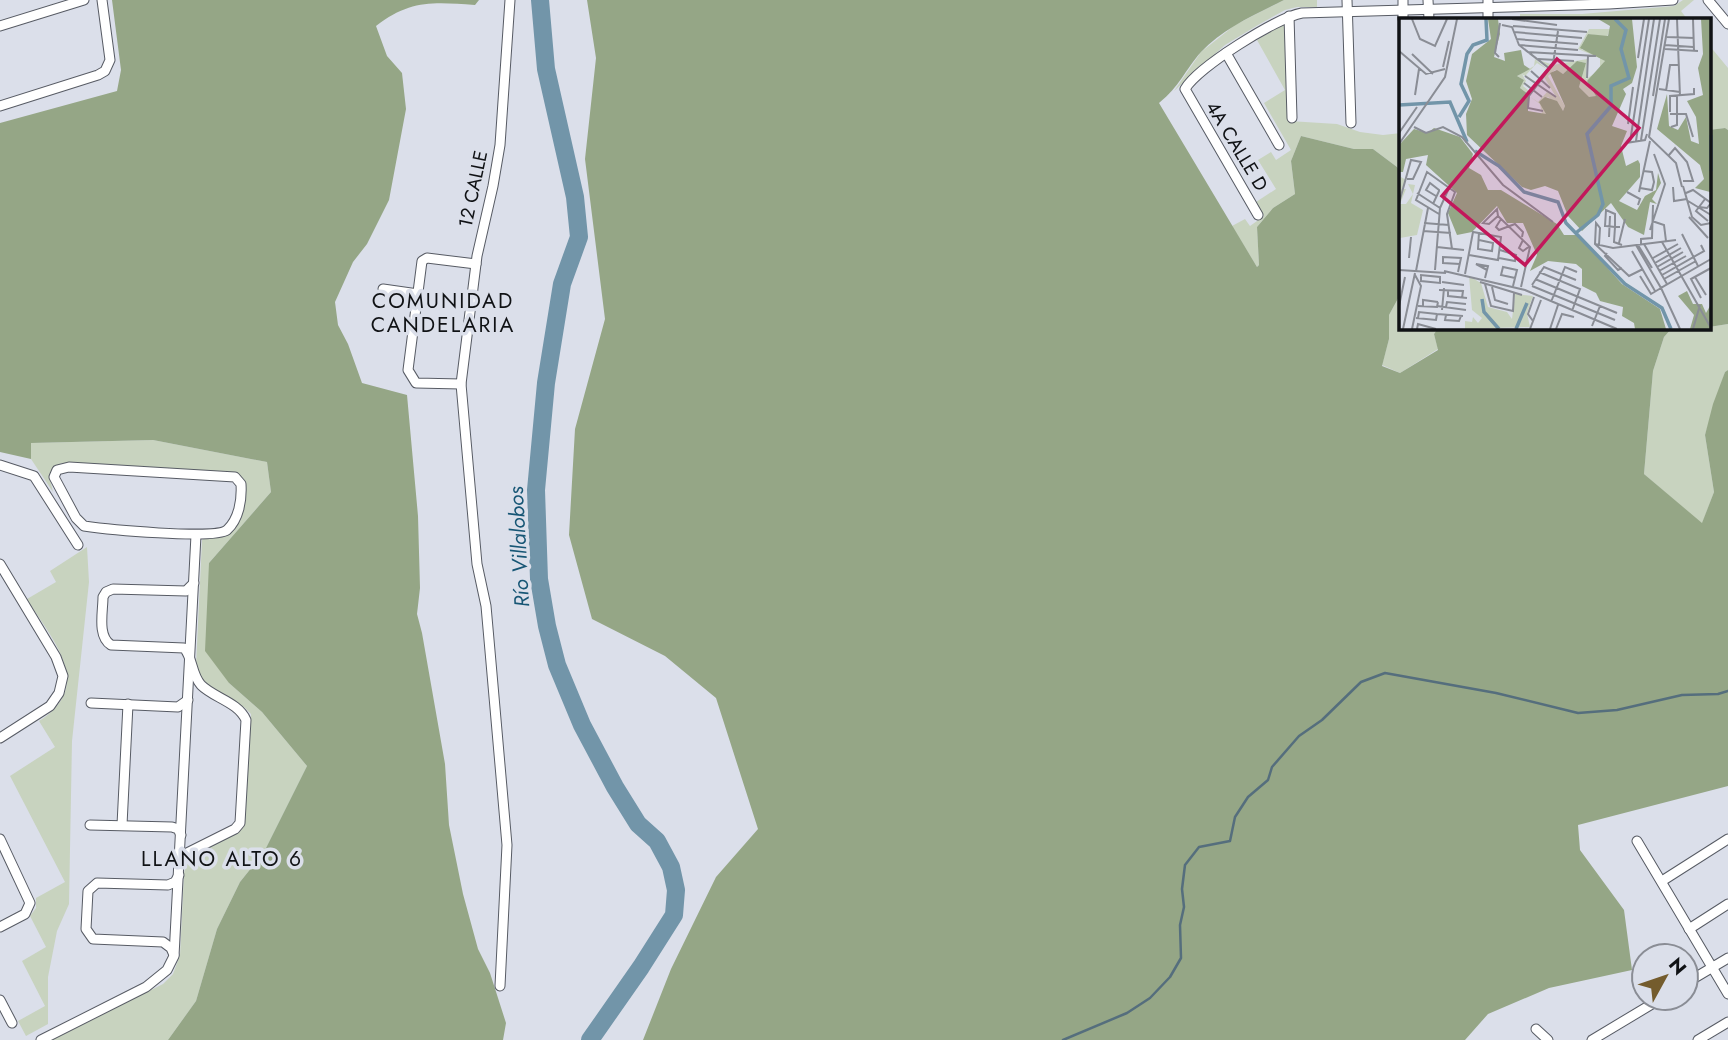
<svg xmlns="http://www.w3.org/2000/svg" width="1728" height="1040" viewBox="0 0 1728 1040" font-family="Jost,sans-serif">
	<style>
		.green { fill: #c8d3bf }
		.forest { fill: #95a686 }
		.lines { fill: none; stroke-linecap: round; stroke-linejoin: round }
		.stream { stroke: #556e7d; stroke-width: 2.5 }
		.river { stroke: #7295a9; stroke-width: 18 }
		.street-casing { stroke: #575b64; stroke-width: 11 }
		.street { stroke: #fff; stroke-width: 9 }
		.labels { text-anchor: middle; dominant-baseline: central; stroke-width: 7; stroke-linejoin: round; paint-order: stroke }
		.street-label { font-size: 19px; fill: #101215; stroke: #dbdfea }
		.neighbourhood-label { font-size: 21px; letter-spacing: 2px; fill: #101215; stroke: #dbdfea }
		.water-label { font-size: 21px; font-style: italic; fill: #175675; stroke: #dbdfea }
		.inset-river { fill: none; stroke: #7295a9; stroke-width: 3.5 }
		.inset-road { fill: none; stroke: #8a8d95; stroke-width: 2 }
		.view { fill: #c2185b; fill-opacity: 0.15; stroke: #c2185b; stroke-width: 3.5 }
		.inset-edge { fill: none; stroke: #101215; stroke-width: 3.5 }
	</style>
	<rect width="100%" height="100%" fill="#dbdfea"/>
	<g class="green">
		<path d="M1284,0H1317V7H1297L1285,10L1258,25L1225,45L1174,91L1201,52L1235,25Z"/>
		<path d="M1683,0H1694L1681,11L1687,19H1520V14H1582L1674,6Z"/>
		<path d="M1283,24L1285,26L1289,121L1337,124L1360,132L1383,135L1401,133V173L1397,167L1373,149H1354L1301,136L1291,161L1295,194L1273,208L1257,227L1259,265L1257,267L1232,226L1245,219L1250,226L1264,216L1256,202L1276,189L1258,160L1271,152L1276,160L1291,150L1264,103L1285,90L1257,40Z"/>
		<path d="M1709,45L1728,68V130L1725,128L1709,130Z"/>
		<path d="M1401,293V327H1439L1434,334L1438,349L1400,373L1382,365L1389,339V315Z"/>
		<path d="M1728,324V370L1725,372L1705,435L1714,492L1702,524L1644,474L1653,371L1664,337L1672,328L1709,327Z"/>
		<path d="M153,440L267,462L271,492L209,563L229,683L262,712L307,766L264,852L240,882L217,929L196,1001L168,1040H52L163,984L173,974L180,955L184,873C189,848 221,842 240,830L244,824L251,714L245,708L206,684L201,679L196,665L202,540L205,537C211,537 221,539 227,535C243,525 247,495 243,478L229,472L62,463L54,467L49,475L53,492L31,459V443Z"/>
		<path d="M87,547L89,582L72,741L69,904L57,931L48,977V1024L26,1036L18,1021L45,1006L22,961L46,947L30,916L36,908V898L65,882L10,776L55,747L39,721C96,685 52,640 27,599L56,582L50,571Z"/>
	</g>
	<g class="forest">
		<path d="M112,0H479L475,5C432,2 410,0 376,26L387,56L402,73L406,109L389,200L367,244L353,262L335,302L338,325L348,344L362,383L407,395L418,516L420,588L417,614L422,633L445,764L449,825L463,894L478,949L490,973L506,1023L503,1040H168L196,1001L217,929L240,882L264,852L307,766L262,712L229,683L205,651L209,563L271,492L267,462L153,440L31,443V459L0,452V123L117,91L121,70Z"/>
		<path d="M587,0H1284C1256,14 1223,28 1201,52C1185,70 1180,86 1159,103L1257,267L1259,265L1257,227L1273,208L1295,194L1291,161L1301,136L1354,149H1373L1397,167L1401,173V293L1389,315V339L1382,366L1400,373L1438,350L1434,334L1439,327H1694L1672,328L1664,337L1653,371L1644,474L1702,523L1714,492L1705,435L1713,404L1725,372L1728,370V786L1578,825L1580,850L1624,910L1632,970L1549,988L1488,1014L1465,1040H643L671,969L716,877L758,829L716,698L665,656L592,619L569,535L575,429L605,319L585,159L596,58Z"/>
		<path d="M1725,128L1728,130V324L1709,327V130Z"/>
	</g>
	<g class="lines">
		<path class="stream" d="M1063,1040L1127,1013L1150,998L1170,977L1181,958L1180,925L1184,907L1182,889L1185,865L1199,847L1230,841L1235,817L1248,797L1268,780L1272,767L1299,736L1322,720L1361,682L1385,673L1496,693L1578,713L1617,710L1682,695L1718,694L1728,691"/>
		<path class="river" d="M540,0L546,69L575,197L579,237L562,284L546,383L536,490L539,579L547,626L557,665L582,725L615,787L638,824L657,841L671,867L676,890L674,915L641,967L590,1040"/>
		<g class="street-casing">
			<g id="street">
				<path d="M1347,0L1351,123"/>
				<path d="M1403,0V19"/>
				<path d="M1428,0L1429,19"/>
				<path d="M1488,0V19"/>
				<path d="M1708,0L1728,24"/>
				<path d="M1289,16L1292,118"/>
				<path d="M0,26L84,0"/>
				<path d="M1226,53L1279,145"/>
				<path d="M0,106L98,75L105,71L110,60L102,0"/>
				<path d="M1258,215L1185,89C1198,67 1276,18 1302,13L1609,4L1673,0"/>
				<path d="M383,289L418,294"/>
				<path d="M461,384L416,383L408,370L422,261L427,258L476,264"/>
				<path d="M0,465L34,476L78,545"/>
				<path d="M69,467L235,477L241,484C242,500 239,519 227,530C215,540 104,529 84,526L76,518L54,477L57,470Z"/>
				<path d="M0,564L56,657L63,676L59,693L50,706L0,738"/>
				<path d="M91,703L178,707L188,700"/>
				<path d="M90,825L172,827L178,829L181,835"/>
				<path d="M122,825L128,704"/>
				<path d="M0,839L30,903L25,914L0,927"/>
				<path d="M1637,841L1728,994"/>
				<path d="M180,863L187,853L235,829L240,823L246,720C238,702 214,698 201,685C191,674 193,658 184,648L111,645C97,636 103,612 103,597L106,592L113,589L186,591L194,583"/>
				<path d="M1662,881L1728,839"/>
				<path d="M1689,929L1728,904"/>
				<path d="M174,955L171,948L163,942L93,939L86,929L88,891L97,883L168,885L175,882L179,875"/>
				<path d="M1686,983L1728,958"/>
				<path d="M500,986L507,845L490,651L486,606L477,564L461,384L477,256L493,186L500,145L510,0"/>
				<path d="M0,1000L12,1023"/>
				<path d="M1536,1029L1548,1040"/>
				<path d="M41,1040L146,987L167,970L174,956L196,535"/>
				<path d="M1592,1040L1662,998"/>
				<path d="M1698,1040L1728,1022"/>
			</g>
		</g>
		<use href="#street" class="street"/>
	</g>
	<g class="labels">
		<g class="street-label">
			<text transform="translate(1237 146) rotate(59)">4A CALLE D</text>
			<text transform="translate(473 189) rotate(-78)">12 CALLE</text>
		</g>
		<g class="neighbourhood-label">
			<text x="443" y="301">COMUNIDAD<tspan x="443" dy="24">CANDELARIA</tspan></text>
			<text x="222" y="859">LLANO ALTO 6</text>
		</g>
		<g class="water-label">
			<text transform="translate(519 547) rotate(-93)">Río Villalobos</text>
		</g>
	</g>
	<g transform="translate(1399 18)">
		<rect width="312" height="312" fill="#dbdfea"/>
		<path d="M190,11H211L208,19L189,16L182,28L183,32L192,33L206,43L201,53L195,60L188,63L198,78L190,80L180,69L187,45L178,43L164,56L156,52L149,58L166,88L164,93L149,79L141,84L148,96H143L141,86L130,78L139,84L148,74L123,56L127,63L124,68L131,74L129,80L128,91L129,76L121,70L125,62L118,58L135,48L136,41L149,52L138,45L127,57L157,79L145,59L154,47L150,51L140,42L154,47L188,41L187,61L201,52V40L179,31ZM2,159L7,162L3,171H7L1,186H7L14,176L9,166L16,167L12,185L24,192L18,217L1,220L0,173ZM70,258L82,265L89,289L108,294L113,301L116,276L134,278L128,295L131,309L66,311V303L73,304L74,299L79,305L83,300L73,292Z" fill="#c8d3bf"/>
		<path d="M89,1H99L101,16L95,39L106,43L105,35L122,32L125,47L131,51L118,58L125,62L121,70L129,76V93L147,96L140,84L146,79L158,83L164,93L166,88L151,55L158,52L164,56L178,43L187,45L180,69L190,79L197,78L188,63L206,43L181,30L189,16L209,18L211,8L199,1H233L238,49L233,65L224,71L227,76L213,108L228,113L222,128L227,148L239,142L241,146V159L220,183L238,192L246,178L257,172L259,155L262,165L253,181L258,186L251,184L245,217L229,209L212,185L183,213L169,198L159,173L146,168L132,172L123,169L68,117L67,96L73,81L67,63L73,36L92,21ZM302,1H311V174L296,170L305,161L301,147L258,111L268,76L270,108L279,112L287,99L292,123L300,126L297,99L288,83L304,77L299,50L304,36ZM35,110L61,119L74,136L70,150L82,157L89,172H102L158,206L165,217H179L223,266L261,291L267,311H236L235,305L223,298L224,289L201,283L197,275L183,268V251L177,246L149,243L131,253L138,237L124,205H108L98,188L73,214L58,217L49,195L58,175L27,147L29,137L7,141L4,154H0V127L15,111L29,115ZM288,273L294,286H303L307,295L311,288V311H291L295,297L279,278Z" fill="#95a686"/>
		<path class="inset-river" d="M0,87L51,84L68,124M60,99L70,83L62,66L68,36L74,27L88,22L87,1M312,117V153M76,133L100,148L125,174L159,184L167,205L226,266L263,290L272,311M178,214L199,197L204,186L188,116L212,88V68L230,60L222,31L227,12L216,1M83,281L85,294L100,311M117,311L128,285"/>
		<path class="inset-road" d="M13,1L21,21L36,28L48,1M113,1L158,7M270,1L250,119L277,145L283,169M278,1L281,78M294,1L295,33M103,7L113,9L120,27L151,51M114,8L188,14M115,14L183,20M268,19L295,20M117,21L179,26M120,27L179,32M266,27L294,29M266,31L299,33M0,33L27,56L46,51M128,34L197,38M13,36L34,56M100,39L96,35L101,5M239,40L245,1M139,41L175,43M44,49L50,23M132,53L151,70M188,60L189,38M125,65L143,79M260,71L281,74M148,73L126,58L157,79M267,73L271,47H280M16,77L20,51M254,78L266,1M144,93L129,90L130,78L154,46L159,13M271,94V78L295,76V70M271,96H287L294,119M229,106L234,69M15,109L27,115L44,109L63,119L104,167L154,204M272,109L278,107V78M0,115L18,89M242,122L261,1M237,123L255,1M231,124L250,1M227,125L246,122L248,116M0,126L46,59L58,1M270,137L276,130L288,144L294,163H284M284,168L293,199L302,207L312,205M274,169L275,183L288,181M241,170L253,172L255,164L253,154L244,153M228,174L241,181L239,187M240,174L251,123M18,175L41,190M287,175L294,172L312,185L308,190L300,189M306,181L297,193L309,203M289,183L312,197M0,185L12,142L22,144L14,161H8M34,186L40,173V172L31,165L27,172L37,178M40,196L17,182L28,154L56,174L48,196L53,231M99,198L90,206L84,205L98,191L99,198L131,229L122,269M290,199L309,220M102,201L97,209L100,212L116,206L124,214L123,219M253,203L265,207L267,223M25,205L50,207M221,209H216L207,208H206L207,192L216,196V209L215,224L223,227M251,212L266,166L255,136M24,213L52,215M80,214L79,231L93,233L94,225L80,222M283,216L299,248M210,219L211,198M124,222L120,230L124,233L131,228M263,224L312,310M220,225L226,201M196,226L230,258L244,251M242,226V221L253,220L254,187M245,226L268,266M200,227L201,210L197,205L196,226L214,230L277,222M237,227L262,270L252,276L241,258M239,227L253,250M38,229L65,232M233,233L256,273M208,235L206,238L219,252L223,250M10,240L12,219M100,240L116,243L117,237L101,232M254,240L279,226M256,245L282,230M258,249L284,234M0,252L47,255M36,252L41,190L50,170M17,253L29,190M45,253L126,272L218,311M260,253L287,238M59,254L62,240L44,239V245L61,246M140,254L181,271L173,293M66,256L74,214L102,219L99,242L70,237M21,257L41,259V265L22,263V257M263,257L305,233L302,227M296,259L307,277M86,260L89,248L77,246L88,252M136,261L218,295M265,261L297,243M43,264L65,267M81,264L123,277M86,266L92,288L114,293L115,275M133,267L145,249L177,262M114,268L118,252L104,249L102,257L116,260M133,268L216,302M93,269L96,282L109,286M40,272L64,273L63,280M49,273V278L68,280M302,280L292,261L312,250M152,284L166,249L178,254M0,288L6,259M19,288L38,289L39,284M24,288V282L39,284M38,288L67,292M47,289L48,284L67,286M43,292L45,270M38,296L64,298M47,297L46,302L60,303L62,298M17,300L37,302L38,296M19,300L20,294L38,296M134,303L129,296L135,279M193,308L201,288M4,311L16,255M13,311L22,268L16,257M18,311L19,306L37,311M131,311L142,282M151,311L159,287M157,311L163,296L175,299M281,311L262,270L312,241M294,311L301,287"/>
		<path class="view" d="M158,41L240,110L126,247L43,178Z"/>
		<rect width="312" height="312" class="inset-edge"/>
	</g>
	<g transform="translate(1665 977) rotate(50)"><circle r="33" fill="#dbdfea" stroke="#8a8d95" stroke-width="2"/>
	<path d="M0-5L12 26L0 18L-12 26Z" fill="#745c2d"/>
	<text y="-10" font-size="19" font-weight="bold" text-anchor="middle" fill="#101215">N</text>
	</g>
</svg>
